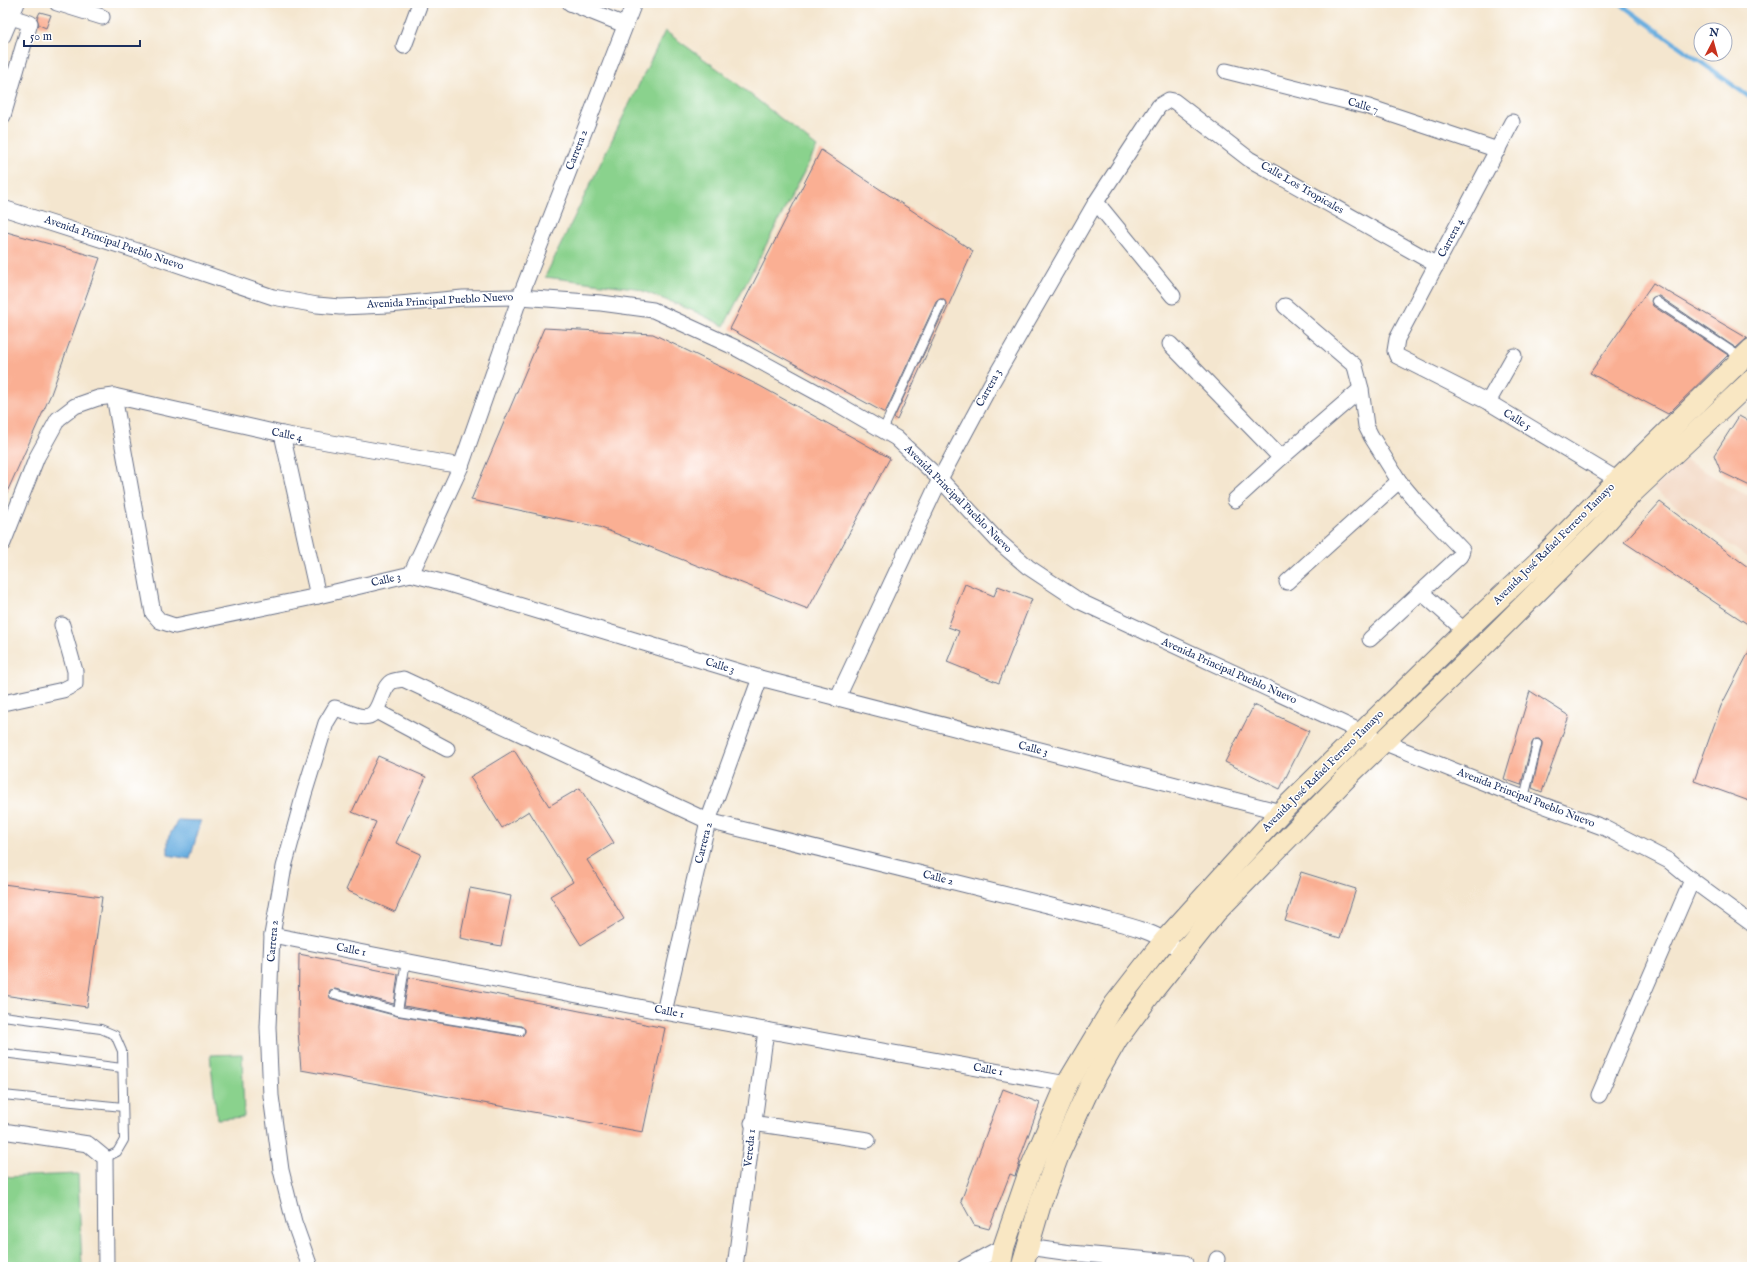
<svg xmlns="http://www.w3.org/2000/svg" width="1755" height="1270" viewBox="0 0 1755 1270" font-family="'IM FELL English',serif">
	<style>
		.built { fill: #f2d4be }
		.green { fill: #8ad28d; stroke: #528076 }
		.water { fill: #6aafe0; stroke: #426f9f }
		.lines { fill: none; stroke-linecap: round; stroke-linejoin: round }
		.stream { stroke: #6aafe0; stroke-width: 4.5 }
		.building { fill: #faaf93 }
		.lane-casing { stroke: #676f86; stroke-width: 10 }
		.street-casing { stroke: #676f86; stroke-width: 17 }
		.secondary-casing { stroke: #676f86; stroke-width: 23 }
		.lane { stroke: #fff; stroke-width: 8 }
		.street { stroke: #fff; stroke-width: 15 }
		.secondary { stroke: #f9e7c3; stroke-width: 21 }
		.labels { text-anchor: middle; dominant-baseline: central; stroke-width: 3; stroke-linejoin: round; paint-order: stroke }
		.street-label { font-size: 11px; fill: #1b2f5e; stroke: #fff }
	</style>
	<rect width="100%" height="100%" fill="#fff"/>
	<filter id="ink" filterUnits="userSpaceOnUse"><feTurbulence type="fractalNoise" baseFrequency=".025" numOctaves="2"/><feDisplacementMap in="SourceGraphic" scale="8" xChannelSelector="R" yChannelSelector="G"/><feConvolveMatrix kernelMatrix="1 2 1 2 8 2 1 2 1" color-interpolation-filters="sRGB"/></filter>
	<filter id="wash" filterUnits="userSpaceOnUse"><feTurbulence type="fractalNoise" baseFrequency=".012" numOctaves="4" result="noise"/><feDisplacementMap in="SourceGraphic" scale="16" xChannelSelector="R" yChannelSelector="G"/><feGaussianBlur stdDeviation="0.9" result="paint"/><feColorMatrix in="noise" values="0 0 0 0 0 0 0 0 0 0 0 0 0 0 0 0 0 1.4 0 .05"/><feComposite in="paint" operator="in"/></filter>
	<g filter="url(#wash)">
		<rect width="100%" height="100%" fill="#f4e6cf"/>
		<path class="built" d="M1686,460L1736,490L1752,497V561L1653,489Z"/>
		<g class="green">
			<path d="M665,31L722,72L817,147L724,326L694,311L635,288L545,277Z"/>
			<path d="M242,1054L244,1117L217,1119L210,1055Z"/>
			<path d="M78,1174L82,1267H3V1177Z"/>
		</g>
		<path class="water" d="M178,820L201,821L190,859L168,855V838Z"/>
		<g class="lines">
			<path class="stream" d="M1619,3L1752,99"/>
		</g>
		<g id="blocks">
			<g class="building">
				<path d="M40,12L51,15L46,28L39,25L37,18Z"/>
				<path d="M821,150L973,251L897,420L894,418L946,306V303L944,299H940L936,302L885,413L730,329Z"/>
				<path d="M3,231L100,258L51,394L3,501Z"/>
				<path d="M1653,283L1747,338L1736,348L1659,296H1656L1652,298L1651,301L1653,306L1728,355L1668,414L1590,373Z"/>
				<path d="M544,328L653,334L760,386L890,458L808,609L599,527L471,500Z"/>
				<path d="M1739,416L1752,423V487L1721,472L1714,455Z"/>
				<path d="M1660,502L1752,570V627L1624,542Z"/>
				<path d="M965,584L994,596L998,586L1032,599L999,683L947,662L959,631L948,627Z"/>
				<path d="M1752,646V802L1694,781L1721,706Z"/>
				<path d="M1530,691L1569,716L1542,792L1532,788L1542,745V742L1539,739H1535L1532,743L1521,785L1504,779Z"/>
				<path d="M1254,705L1309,731L1280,789L1225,762Z"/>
				<path d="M514,750L549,806L580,788L614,843L587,860L624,919L581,945L550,896L573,882L529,811L502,828L470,777Z"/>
				<path d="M378,756L426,777L396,843L421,854L395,912L346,890L376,822L352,812Z"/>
				<path d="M1301,872L1356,889L1340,938L1285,921Z"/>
				<path d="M3,884L102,897L87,1007L3,995Z"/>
				<path d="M470,888L511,896L501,946L460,938Z"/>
				<path d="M299,954L398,974L394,1004L335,989L330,990L329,993L330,998L333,999L397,1016L519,1036H522L525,1032V1029L521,1026L404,1006L409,977L665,1028L643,1132L301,1070L298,1031Z"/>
				<path d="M1003,1089L1040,1103L1019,1161L1020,1162L1015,1176L1010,1174L989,1229L974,1225L961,1201Z"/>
			</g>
		</g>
	</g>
	<g filter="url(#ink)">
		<use href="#blocks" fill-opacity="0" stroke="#676f86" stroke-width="1"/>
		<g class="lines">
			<g class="lane-casing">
				<g id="lane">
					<path d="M1656,301L1742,358"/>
					<path d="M883,430L941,304"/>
					<path d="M1524,798L1537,744"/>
					<path d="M406,961L398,1011L520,1031"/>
					<path d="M334,994L398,1011"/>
					<path d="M3,1016L101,1029L115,1035L122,1051L124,1140L117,1152L105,1158"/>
					<path d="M3,1053L122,1068"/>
					<path d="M3,1095L123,1107"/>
				</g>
			</g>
			<g class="street-casing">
				<g id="street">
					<path d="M57,3L102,17"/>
					<path d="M570,3L625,25"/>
					<path d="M3,36L17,3"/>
					<path d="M404,46L420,3"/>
					<path d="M1226,71L1369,107L1498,150"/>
					<path d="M3,116L30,23L11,17"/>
					<path d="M1512,122L1397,339L1395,351L1397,356L1488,402L1618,480L1625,487"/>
					<path d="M1096,202L1173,296"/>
					<path d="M3,208L150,255L273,297L317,305L340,307L389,305L463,298L520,297L601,303L653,310L734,347L829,399L896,438L940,479L998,541L1028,567L1081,602L1383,742L1505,791L1605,828L1669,861L1692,880L1752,924"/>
					<path d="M1285,306L1355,366L1361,389L1366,426L1371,436L1399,481L1420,506L1462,550L1460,556L1370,639"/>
					<path d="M1170,344L1281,458"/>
					<path d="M114,396L153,613L160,621L175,626L318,596L411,574L449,584L760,678L1281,812"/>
					<path d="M1488,402L1514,356"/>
					<path d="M282,434L318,596"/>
					<path d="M1235,500L1281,458L1361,389"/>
					<path d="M3,543L37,457L58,419L75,406L98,398L114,396L282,434L461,466"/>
					<path d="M411,574L461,466L520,297L634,3"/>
					<path d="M1287,582L1399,481"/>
					<path d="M1421,592L1465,631"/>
					<path d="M837,699L940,479L991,384L1096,202L1159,106L1169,100L1174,101L1249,159L1437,265"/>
					<path d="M3,703L63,690L75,684V671L62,625"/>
					<path d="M376,711L447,749"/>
					<path d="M272,935L664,1012L1067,1084"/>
					<path d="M664,1012L708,821L760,678"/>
					<path d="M1599,1095L1692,880"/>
					<path d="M752,1123L868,1140"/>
					<path d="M3,1131L88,1144L105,1158L106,1267"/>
					<path d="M1027,1247L1071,1253L1185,1263"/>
					<path d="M310,1267L294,1222L281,1170L271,1096L268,1027L272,935L284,867L304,794L326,723L335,708C343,710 351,714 359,716C382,722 378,691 391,682C394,680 400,680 403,679L708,821L1092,916C1119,924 1149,928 1172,945"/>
					<path d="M735,1267L766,1030"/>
					<path d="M965,1267L1004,1246"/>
					<path d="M1215,1267L1217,1259"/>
				</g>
			</g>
			<g class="secondary-casing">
				<g id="secondary">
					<path d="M1000,1267L1004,1246L1030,1170L1067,1084L1115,1004L1165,940L1281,812L1465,631L1538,562L1618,480L1752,349"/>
					<path d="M1022,1267L1041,1202L1058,1156L1090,1086L1117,1039L1155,988L1216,912L1352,772L1487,642L1598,531L1632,493L1752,380"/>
				</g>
			</g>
			<use href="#lane" class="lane"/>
			<use href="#street" class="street"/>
			<use href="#secondary" class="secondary"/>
		</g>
	</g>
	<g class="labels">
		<g class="street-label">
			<text transform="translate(1363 106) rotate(16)">Calle 7</text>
			<text transform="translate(577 150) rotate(-69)">Carrera 2</text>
			<text transform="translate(1302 188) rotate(30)">Calle Los Tropicales</text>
			<text transform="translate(1451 238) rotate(-62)">Carrera 4</text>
			<text transform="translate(114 243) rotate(19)">Avenida Principal Pueblo Nuevo</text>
			<text transform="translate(440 301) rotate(-3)">Avenida Principal Pueblo Nuevo</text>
			<text transform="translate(989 388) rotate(-61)">Carrera 3</text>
			<text transform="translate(1517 420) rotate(31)">Calle 5</text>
			<text transform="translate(287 435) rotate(11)">Calle 4</text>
			<text transform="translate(958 499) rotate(45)">Avenida Principal Pueblo Nuevo</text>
			<text transform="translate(1554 544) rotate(-45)">Avenida José Rafael Ferrero Tamayo</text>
			<text transform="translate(386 580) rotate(-13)">Calle 3</text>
			<text transform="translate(720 666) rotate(17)">Calle 3</text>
			<text transform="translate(1229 671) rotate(24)">Avenida Principal Pueblo Nuevo</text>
			<text transform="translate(1033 749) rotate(14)">Calle 3</text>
			<text transform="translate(1323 771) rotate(-45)">Avenida José Rafael Ferrero Tamayo</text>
			<text transform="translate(1526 798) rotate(21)">Avenida Principal Pueblo Nuevo</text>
			<text transform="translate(704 843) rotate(-76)">Carrera 2</text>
			<text transform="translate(938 878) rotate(14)">Calle 2</text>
			<text transform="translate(273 941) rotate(-85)">Carrera 2</text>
			<text transform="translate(351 950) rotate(11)">Calle 1</text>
			<text transform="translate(669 1012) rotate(11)">Calle 1</text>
			<text transform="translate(988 1070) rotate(10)">Calle 1</text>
			<text transform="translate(750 1148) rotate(-84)">Vereda 1</text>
		</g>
	</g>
	<rect width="1755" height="1270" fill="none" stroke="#fff" stroke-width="16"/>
	<g transform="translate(1713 42) rotate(6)"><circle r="19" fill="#ffffff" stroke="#a4acbf"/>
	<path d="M0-3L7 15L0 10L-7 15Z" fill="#c8321e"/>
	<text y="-6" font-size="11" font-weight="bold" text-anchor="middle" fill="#1b2f5e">N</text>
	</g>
	<path d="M24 40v6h116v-6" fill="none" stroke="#1b2f5e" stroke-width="2"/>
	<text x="30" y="40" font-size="12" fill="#1b2f5e" stroke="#ffffff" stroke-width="3" paint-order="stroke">50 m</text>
</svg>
